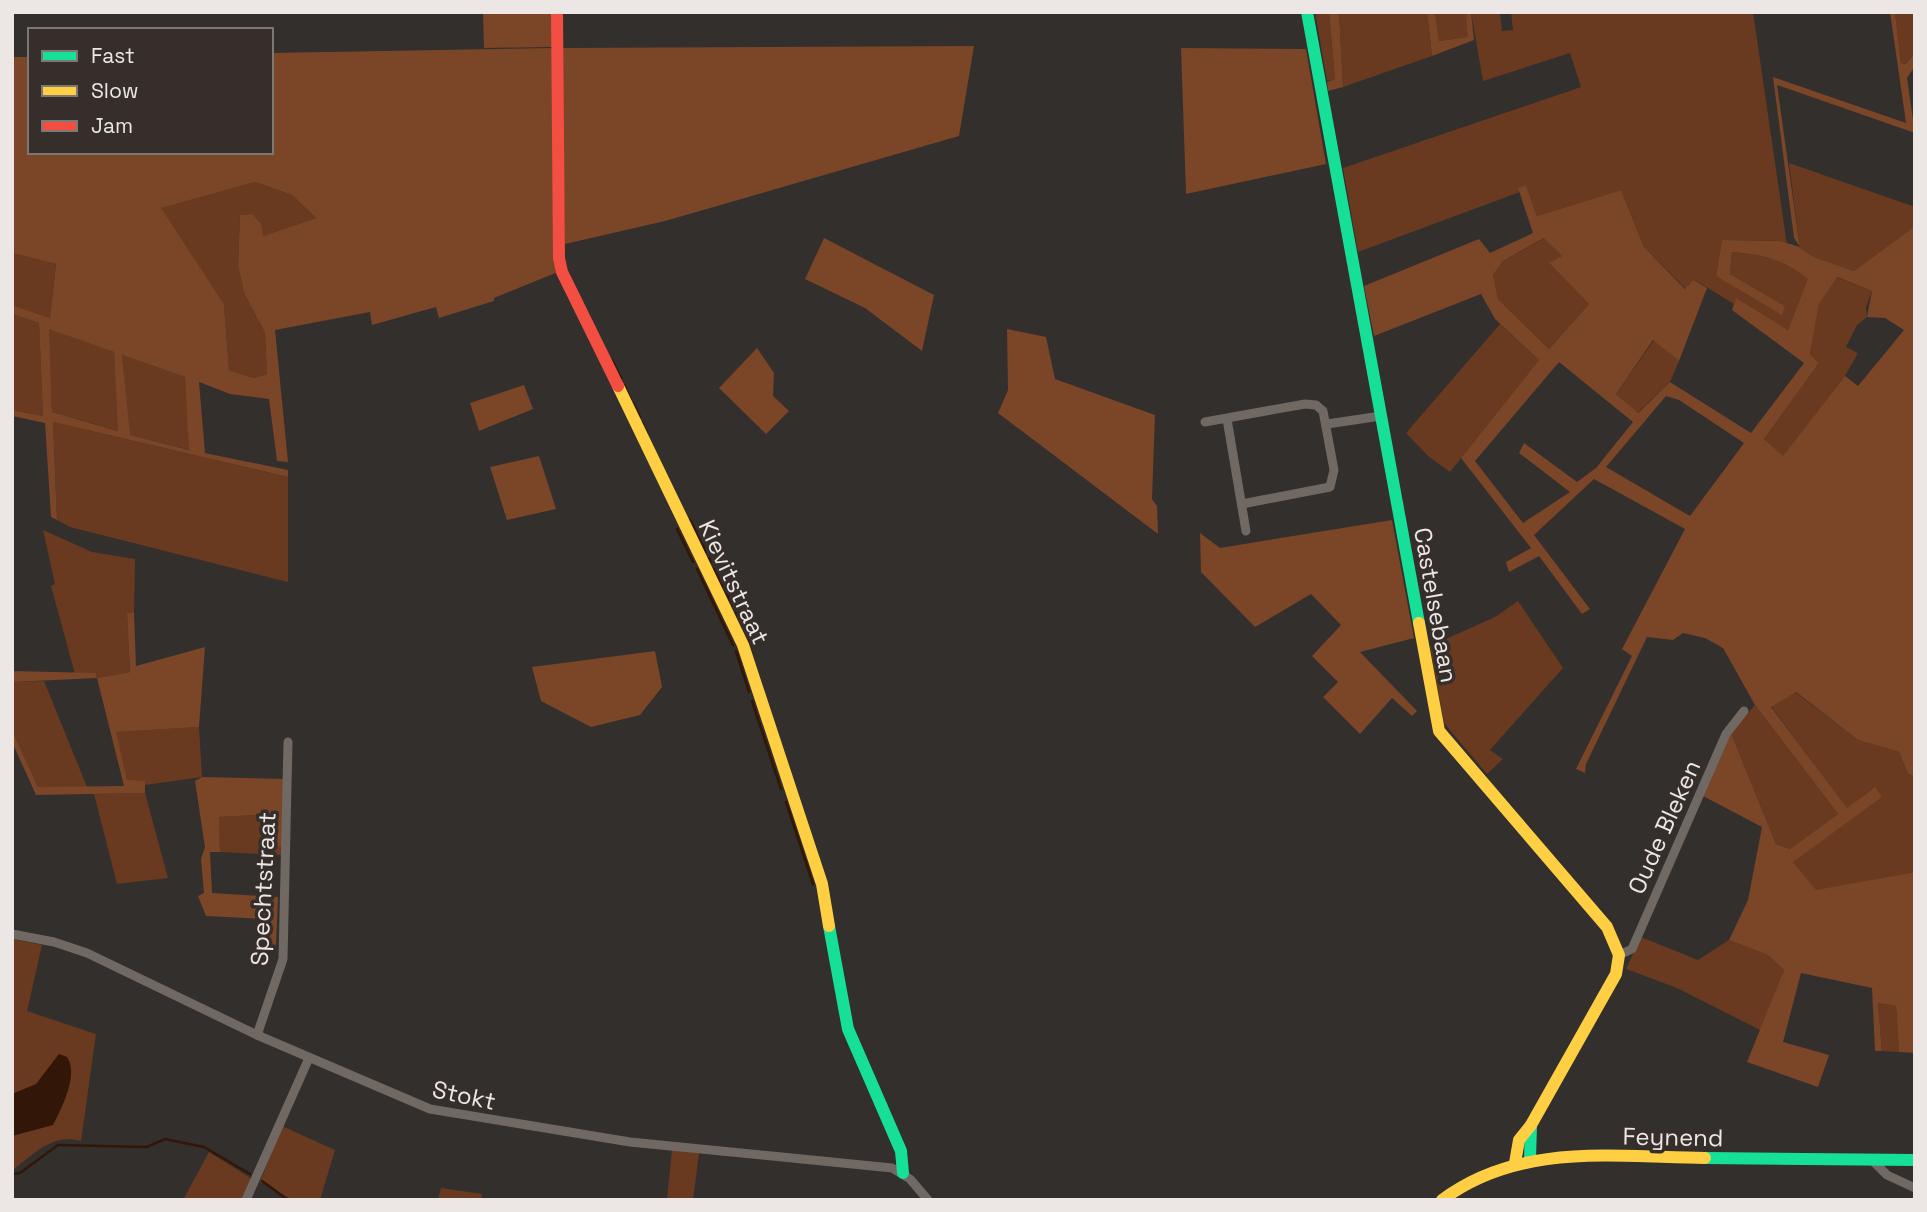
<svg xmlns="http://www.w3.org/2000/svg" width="1927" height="1212" viewBox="0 0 1927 1212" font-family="'Space Grotesk',sans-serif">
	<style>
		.green { fill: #693a1f }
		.forest { fill: #7b4528; fill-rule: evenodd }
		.water { fill: #321607 }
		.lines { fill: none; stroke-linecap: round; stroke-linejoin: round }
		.stream { stroke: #321607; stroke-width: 2.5 }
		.street { stroke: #706863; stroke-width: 9 }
		.fast { stroke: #16e098; stroke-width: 12 }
		.slow { stroke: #ffcf43; stroke-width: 12 }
		.jam { stroke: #f24e42; stroke-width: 12 }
		.labels { text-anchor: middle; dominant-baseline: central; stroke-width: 7; stroke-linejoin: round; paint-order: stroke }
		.street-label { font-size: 24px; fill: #ece7e5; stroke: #352e2a }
	</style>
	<rect width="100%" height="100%" fill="#322f2d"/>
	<g class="green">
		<path d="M1315,12H1329L1335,79L1327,81Z"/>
		<path d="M1339,12H1427L1432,56L1343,87Z"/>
		<path d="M1435,12H1466L1469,37L1439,41Z"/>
		<path d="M1471,12H1500L1502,31L1513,30L1511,12H1753L1787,245L1780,241L1722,240L1716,276L1785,306L1730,274L1732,252C1764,255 1784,259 1809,279L1788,330L1737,299L1734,304L1695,280L1686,289L1644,247L1621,190L1537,216L1526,185L1519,188L1520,192L1358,252L1343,168L1581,87L1570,53L1483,81Z"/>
		<path d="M1895,12H1915V52L1906,64L1901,63Z"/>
		<path d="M1789,163L1915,207V226L1854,271L1814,257L1800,248Z"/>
		<path d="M255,182L292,195L316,218L263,236L252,214L240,215L238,265L244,293L265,333L267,374L254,378L229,370L224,304L160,208Z"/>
		<path d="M1545,238L1562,256L1550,264L1589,304L1549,349L1498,299L1493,275L1503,261Z"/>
		<path d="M12,253L56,264L50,318L12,305Z"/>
		<path d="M1836,277L1872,291L1866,307L1867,317L1857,325L1846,347L1858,353L1845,376L1783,457L1764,439L1819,363L1810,354L1819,303Z"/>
		<path d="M12,314L39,323L43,416L12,410Z"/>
		<path d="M1500,324L1539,360L1450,472L1428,456L1406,433Z"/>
		<path d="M48,328L114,352L119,431L52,412Z"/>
		<path d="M1654,340L1679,361L1670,382L1637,413L1616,394Z"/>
		<path d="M122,355L185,377L190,450L129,435Z"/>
		<path d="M53,422L288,477V582L70,527L57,520Z"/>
		<path d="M43,530L92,552L135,559L134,613H127L130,672L97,678L96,673L75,674L51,586L55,584Z"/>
		<path d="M1518,601L1563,668L1490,750L1503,759L1487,774L1444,723L1430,646L1495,617Z"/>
		<path d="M44,681L87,787H38L12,730V682Z"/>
		<path d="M1795,692L1858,740L1899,752L1908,774L1915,776V872L1816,891L1793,862L1874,787L1847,809L1771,706Z"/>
		<path d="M1755,705L1838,814L1790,849L1776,844L1731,733Z"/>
		<path d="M199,727L202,777L145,785V781H127L115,732Z"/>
		<path d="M145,793L168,878L117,884L94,794Z"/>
		<path d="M273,814L275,845L283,847L282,855L220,852L218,817Z"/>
		<path d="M1641,937L1698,960L1729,940L1768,955L1784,970L1762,1031L1677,988L1626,969Z"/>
		<path d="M12,939L42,945L27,1011L96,1034L81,1141C53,1133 35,1153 14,1169Z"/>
		<path d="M1878,1003L1896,1006L1899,1052L1882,1051Z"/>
		<path d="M282,1126L335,1150L320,1200H293L260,1182Z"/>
		<path d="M672,1150L699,1153L693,1200H667Z"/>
		<path d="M209,1152L252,1179L242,1200H183Z"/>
		<path d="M441,1188L482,1194L481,1200H438Z"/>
	</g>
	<g class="forest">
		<path d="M483,12H553L552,47L484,48Z"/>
		<path d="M1329,12H1339L1343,87L1328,91L1327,82L1335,79Z"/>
		<path d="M1427,12H1435L1439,41L1468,37L1466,12H1471L1474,40L1432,56Z"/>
		<path d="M1890,12H1895L1901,63L1906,64L1915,52V66L1907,78L1915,133L1777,85L1800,248L1814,257L1854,271L1915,226V776L1908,774L1899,752L1858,740L1796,692L1771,707L1847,808L1875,787L1882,797L1793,862L1816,890L1915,872V1053L1899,1052L1896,1006L1878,1003L1882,1051H1875L1872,988L1801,973L1783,1042L1829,1055L1818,1087L1747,1062L1784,970L1768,955L1729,940L1748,900L1762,827L1703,796L1731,733L1776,844L1790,849L1838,814L1755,705L1723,648L1705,638L1683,633L1673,640L1647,637L1586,764L1585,773L1576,769L1632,656L1622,649L1685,529L1594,479L1534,535L1590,609L1582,614L1539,556L1509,572L1506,562L1531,548L1461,458L1539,360L1495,319L1481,294L1374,336L1364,286L1479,239L1490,253L1533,233L1518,188L1526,185L1537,216L1621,190L1644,247L1685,289L1694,280L1707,288L1679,361L1653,340L1616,394L1638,413L1670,382L1751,433L1804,363L1732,310L1736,298L1788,330L1808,279C1783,259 1764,255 1732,252L1730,274L1785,306L1782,315L1716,276L1722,240L1780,241L1800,247L1794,238L1773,77L1906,123ZM1544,238L1562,256L1549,263L1589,304L1549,349L1498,299L1493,275L1503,261ZM1837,277L1872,291L1867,317L1885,318L1904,330L1858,386L1845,376L1783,456L1764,439L1819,363L1810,354L1819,304ZM1559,362L1633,422L1596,468L1577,482L1524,443L1519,453L1570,492L1523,523L1475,461ZM1666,396L1679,400L1744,443L1690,516L1606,467Z"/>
		<path d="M974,46L959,136L665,221L565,244L561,48Z"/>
		<path d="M553,48L558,272L494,298V301L439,318L436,307L372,325L370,312L275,330L288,462L277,461L269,399L230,394L199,382L205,453L288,470V477L53,422L57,520L51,517L45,423L12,416V410L43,416L39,323L12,314V305L50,318L56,264L12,253V57H30V152H271V53ZM255,182L292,195L316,218L263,236L261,224L252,214L240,215L238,265L244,293L265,333L267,374L254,378L229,370L224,304L161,208ZM49,329L114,352L118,431L52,412ZM122,355L185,377L189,450L130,435Z"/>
		<path d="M1181,48L1306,49L1326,164L1186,194Z"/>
		<path d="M824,238L934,295L922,351L865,308L805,279Z"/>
		<path d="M1007,329L1046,337L1055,379L1155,415L1152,499L1157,506L1158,534L998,413L1008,390Z"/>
		<path d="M757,348L774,373L773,396L789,411L766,434L719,388Z"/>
		<path d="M524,385L533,409L479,431L470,403Z"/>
		<path d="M539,456L556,509L507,520L490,467Z"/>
		<path d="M1392,520L1414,638L1360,652L1417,711L1412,716L1392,698L1360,734L1323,697L1338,682L1312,656L1341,625L1311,594L1255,627L1201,572L1200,533L1220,548Z"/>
		<path d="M127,613H134L136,666L205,647L199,727L116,732L127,780L145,781V793L36,795L12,742V730L38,787L124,786L97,678L12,682V671L96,673L97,678L130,672Z"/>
		<path d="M655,651L662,687L640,715L591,727L541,701L532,667Z"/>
		<path d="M202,777L284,779L283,847L275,846L272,814L219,817L220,852H210L212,893L278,897L276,946H265L266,919L206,916L198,896L204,893L201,859L205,847L195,781Z"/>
	</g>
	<path class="water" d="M59,1054L67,1057C79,1074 62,1108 53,1125L12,1136V1094L36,1084Z"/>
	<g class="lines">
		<g class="stream">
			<path d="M612,360L621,378"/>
			<path d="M624,385L631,400"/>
			<path d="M633,403L640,417"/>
			<path d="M642,422L647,434"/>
			<path d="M690,520L706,552"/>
			<path d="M677,529L693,562"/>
			<path d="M709,558L711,562"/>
			<path d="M697,569L733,645"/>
			<path d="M714,569L733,606"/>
			<path d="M736,613L742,625"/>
			<path d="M745,630L746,633"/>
			<path d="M748,638L751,645"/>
			<path d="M736,651L749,692"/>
			<path d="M752,701L781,789"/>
			<path d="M786,802L813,884"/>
			<path d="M12,1174L20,1173L58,1145L147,1147L165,1139L204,1147L250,1174"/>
			<path d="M262,1181L288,1200"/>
		</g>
		<g class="street">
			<path d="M1227,419L1246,531"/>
			<path d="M1205,422L1305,404L1316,405L1323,411L1334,470L1330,487L1242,504"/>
			<path d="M1327,424L1381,416"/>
			<path d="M12,934L54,942L87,953L257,1035L430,1109L630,1142L892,1168L910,1179L928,1200"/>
			<path d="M1619,955L1632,949L1726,734L1744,711"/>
			<path d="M257,1035L283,959L288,742"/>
			<path d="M1872,1160L1887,1175L1915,1188"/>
			<path d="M246,1200L309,1058"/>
		</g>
		<g class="fast">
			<path d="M1307,12L1419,623"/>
			<path d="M829,926L848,1029L901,1151L903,1173"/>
			<path d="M1705,1158L1915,1160"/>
			<path d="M1530,1159L1531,1125"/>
		</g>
		<g class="slow">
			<path d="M618,386L743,645L822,884L829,926"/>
			<path d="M1419,623L1439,731L1607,927L1619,955L1616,974L1531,1125L1519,1140L1515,1163"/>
			<path d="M1442,1200C1519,1142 1615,1157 1705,1158"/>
		</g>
		<path class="jam" d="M557,12L559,258L562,272L618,386"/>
	</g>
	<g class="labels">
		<g class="street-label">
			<text transform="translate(734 582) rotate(65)">Kievitstraat</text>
			<text transform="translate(1436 605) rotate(80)">Castelsebaan</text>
			<text transform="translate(1664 827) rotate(-66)">Oude Bleken</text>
			<text transform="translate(263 889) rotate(-87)">Spechtstraat</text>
			<text transform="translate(464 1095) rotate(12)">Stokt</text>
			<text transform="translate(1673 1137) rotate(1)">Feynend</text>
		</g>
	</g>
	<rect width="1927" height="1212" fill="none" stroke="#ece7e5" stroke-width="28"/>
	<rect x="28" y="28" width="245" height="126" fill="#352e2a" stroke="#7e7875" stroke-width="2"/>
	<rect x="42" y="51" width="35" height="10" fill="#16e098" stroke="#7e7875" stroke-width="2"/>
	<text x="91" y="63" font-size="21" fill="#ece7e5">Fast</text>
	<rect x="42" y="86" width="35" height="10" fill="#ffcf43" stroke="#7e7875" stroke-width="2"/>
	<text x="91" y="98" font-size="21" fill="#ece7e5">Slow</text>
	<rect x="42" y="121" width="35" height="10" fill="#f24e42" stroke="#7e7875" stroke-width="2"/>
	<text x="91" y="133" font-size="21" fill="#ece7e5">Jam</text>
</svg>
